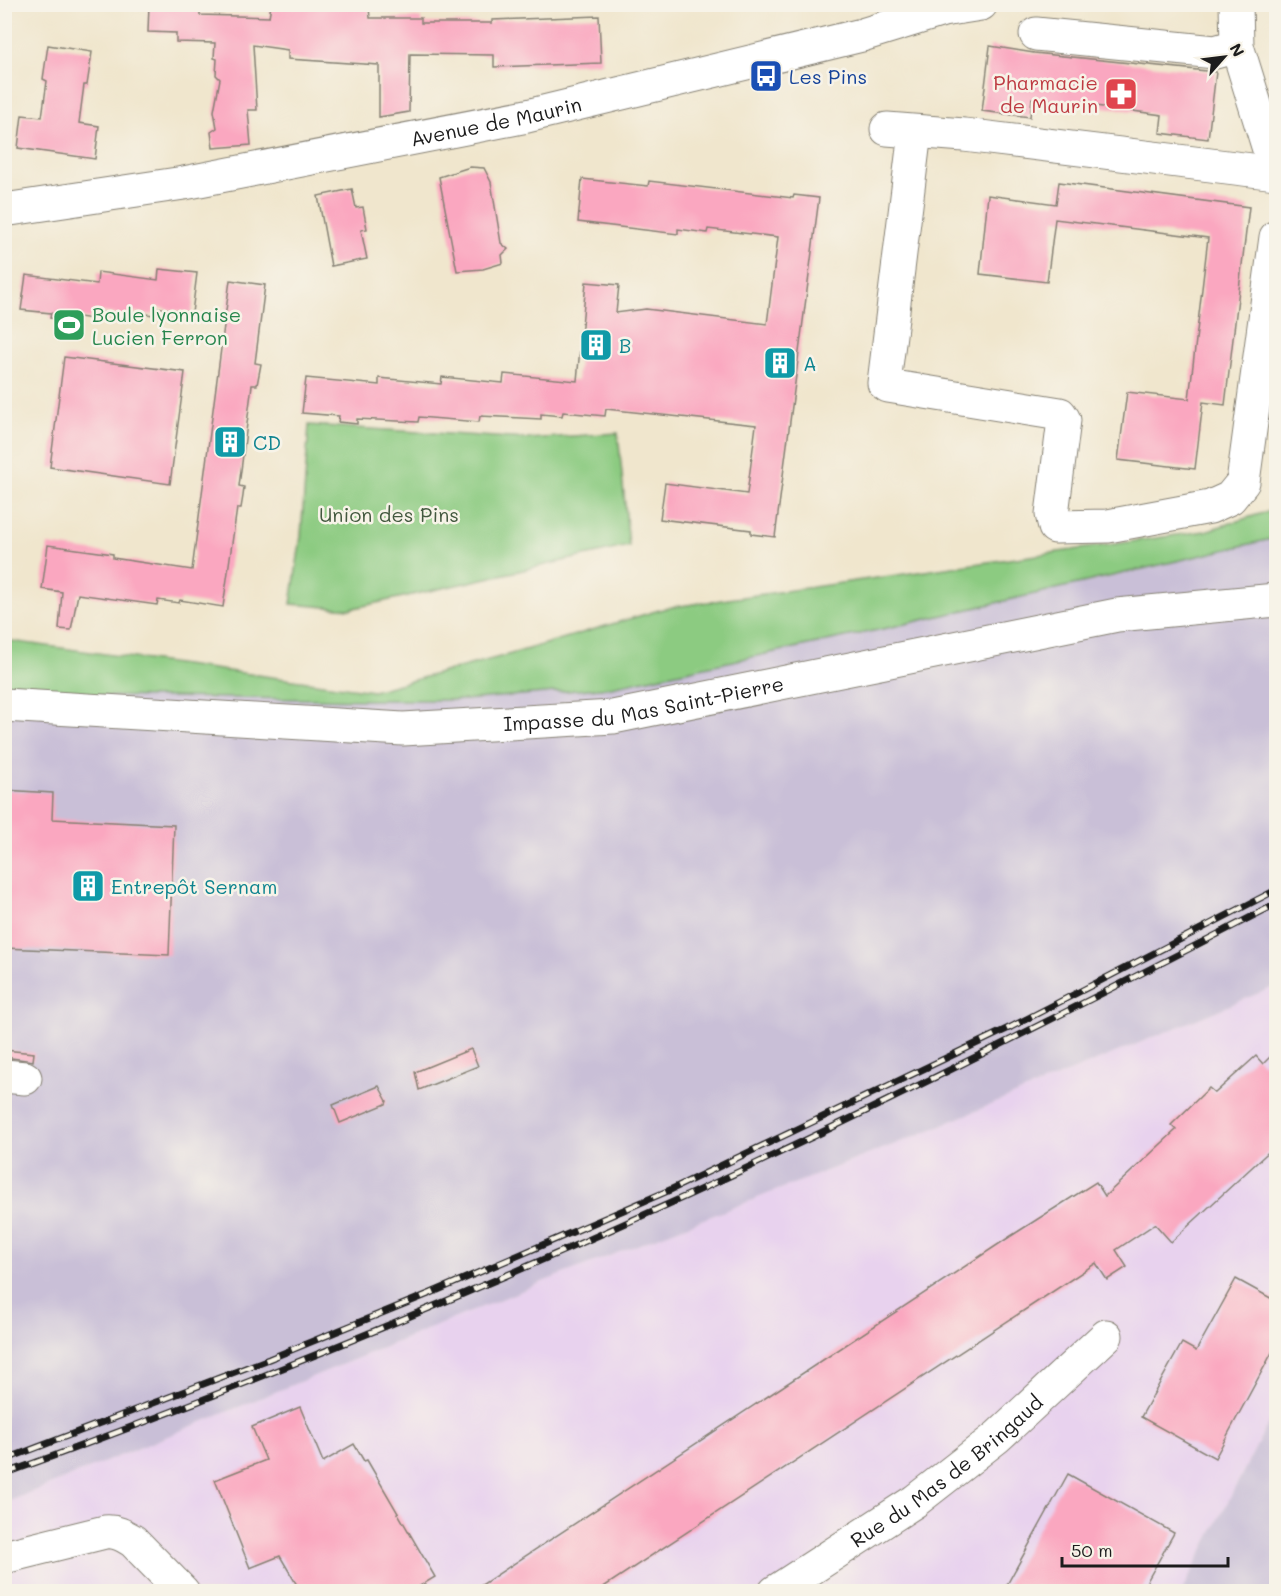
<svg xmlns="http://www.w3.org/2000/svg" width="1281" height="1596" viewBox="0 0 1281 1596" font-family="Mali,sans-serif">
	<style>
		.built { fill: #e8d2ee }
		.industrial { fill: #c9bfd7 }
		.green { fill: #8ccb81; stroke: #54744e; stroke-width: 1.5 }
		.building { fill: #faa7c0 }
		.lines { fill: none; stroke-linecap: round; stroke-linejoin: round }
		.minor-casing { stroke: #868174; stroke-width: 35 }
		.minor { stroke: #fff; stroke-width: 33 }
		.rail-casing { stroke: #1c1c1c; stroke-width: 7 }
		.rail { stroke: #f7f3e8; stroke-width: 4.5; stroke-dasharray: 14; stroke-linecap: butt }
		.labels { text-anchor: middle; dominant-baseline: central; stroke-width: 5; stroke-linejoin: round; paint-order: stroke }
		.transit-label { font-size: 20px; fill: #164399; stroke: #f7f3e8; text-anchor: start }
		.health-label { font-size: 20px; fill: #be3a42; stroke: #f7f3e8; text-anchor: end }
		.street-label { font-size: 20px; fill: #1c1c1c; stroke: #f7f3e8 }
		.leisure-label { font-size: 20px; fill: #27864d; stroke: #f7f3e8; text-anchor: start }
		.culture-label { font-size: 20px; fill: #0d838f; stroke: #f7f3e8; text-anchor: start }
		.park-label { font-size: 20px; fill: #43593f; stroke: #f7f3e8 }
	</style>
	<rect width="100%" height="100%" fill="#f7f3e8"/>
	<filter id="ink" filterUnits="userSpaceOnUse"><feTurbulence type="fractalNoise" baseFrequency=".0167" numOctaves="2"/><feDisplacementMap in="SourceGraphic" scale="12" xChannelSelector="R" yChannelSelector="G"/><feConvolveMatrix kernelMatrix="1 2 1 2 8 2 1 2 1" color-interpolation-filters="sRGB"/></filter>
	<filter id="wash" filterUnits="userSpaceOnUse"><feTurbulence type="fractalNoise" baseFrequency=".008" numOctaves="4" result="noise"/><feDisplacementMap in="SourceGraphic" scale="24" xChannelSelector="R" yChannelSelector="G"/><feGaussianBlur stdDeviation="1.35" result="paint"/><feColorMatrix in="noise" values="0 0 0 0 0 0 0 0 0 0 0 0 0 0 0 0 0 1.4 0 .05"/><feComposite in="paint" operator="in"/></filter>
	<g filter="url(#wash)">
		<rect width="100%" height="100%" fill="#f0e6cd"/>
		<path class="built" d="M1276,986V1408L1182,1591L5,1592V1503L545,1281L908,1139Z"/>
		<g class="industrial">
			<path d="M1276,538V986L908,1139L545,1281L5,1503V684L93,696L465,700L1090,582Z"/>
			<path d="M1276,1408V1591H1182Z"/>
		</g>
		<g class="green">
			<path d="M309,425L527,439L618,433L629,546L350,609L291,604L301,536Z"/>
			<path d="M1276,509V538L892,627L611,687L465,700H371L93,696L5,684L4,640L373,691L511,654L666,608L1205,531Z"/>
		</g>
		<g id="blocks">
			<g class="building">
				<path d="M149,4H200V15L269,17L271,5L355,6L369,7L370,18H421V23H492V20L599,16L601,63L494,67V55L410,54L409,112L379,117V65L288,59V50L253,45L257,110H248L251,145L213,148L211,132L217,128L214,111L220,79L216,75L217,59L214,58L215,43L176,42V33L148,32Z"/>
				<path d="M48,45L92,52L87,85H84L79,123L99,126L95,159L18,148L22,115L42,117L47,81L43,79Z"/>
				<path d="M990,46L1034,53L1216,72L1208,139L1160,133L1162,115L1073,103L1032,98L1030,117L982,111Z"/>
				<path d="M470,167L484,168L491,182L501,243L508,249L502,255L503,263L483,269L457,271L439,177Z"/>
				<path d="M582,179L648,186L649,181L793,198L794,195L819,198L775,537L751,534V530L660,519L665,483L747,494L756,425L606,409L605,416L563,412L562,416L541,414V419L480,416L479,422L419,417L418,422L357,419V424L338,422L339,416L302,413L306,378L379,385V378L441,384L442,377L503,383L504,374L577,381L586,282L619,285L616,313L646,309L767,324L778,237L708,229L707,233L678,229V234L578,222Z"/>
				<path d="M1059,182L1249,207L1225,405L1203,402L1195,469L1118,460L1127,392L1189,399L1208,238L1055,219L1047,282L980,274L988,195L1056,204Z"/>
				<path d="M352,189L356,208L363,207L367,229L361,230L367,259L331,266L318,196Z"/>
				<path d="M159,269L197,273L192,313L155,307L153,315L134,312L133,317L93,311L92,319L72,316L71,321L50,318L51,313L21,310L26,275L97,284L98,272L158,280Z"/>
				<path d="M230,280L265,285L255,363L261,364L257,385H252L239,486L244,487L243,496L241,508H237L223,607L180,600L179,603L158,600L157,605L78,594L71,630L59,629L62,592L42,589L48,545L113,554V558L192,570Z"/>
				<path d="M64,357L185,372L170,484L50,467Z"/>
				<path d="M4,790L53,793L52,819L174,825L169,955L4,948Z"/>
				<path d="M471,1049L478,1066L419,1090L415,1072Z"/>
				<path d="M4,1050L34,1053L33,1061L4,1057Z"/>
				<path d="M1276,1051V1145L1171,1242L1155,1224L1116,1250L1127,1267L1107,1280L1096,1263L596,1592H471L1011,1236L1096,1182L1105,1196L1176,1130L1171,1125L1209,1088L1215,1093L1256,1056L1263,1064Z"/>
				<path d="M379,1086L387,1101L386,1104L340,1123L333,1105Z"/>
				<path d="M1236,1279L1276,1301V1345L1215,1458L1141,1417L1182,1343L1196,1351Z"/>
				<path d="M300,1407L323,1462L354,1444L364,1461L367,1460L435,1577L410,1592H301L280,1556L250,1568L215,1480L266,1460L252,1427Z"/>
				<path d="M1068,1474L1174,1533L1141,1592H1003Z"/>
			</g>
		</g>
	</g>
	<g filter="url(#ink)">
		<use href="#blocks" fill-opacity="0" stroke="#868174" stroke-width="1.5"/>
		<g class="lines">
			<g class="minor-casing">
				<g id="minor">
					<path d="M1236,4L1237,46L1276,172"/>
					<path d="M1036,34L1215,52L1237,46"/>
					<path d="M887,129L964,135L1276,173"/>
					<path d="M915,132L884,383L888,386L1060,414L1064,420L1052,514L1055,527L1108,526L1210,507L1230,498L1243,482L1276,237"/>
					<path id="s1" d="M4,210L184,183L527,116L862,35L943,10L981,4"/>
					<path id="s2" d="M4,705L403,729L613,717L1117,615L1276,600"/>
					<path d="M4,1076L25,1078"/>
					<path d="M4,1557L105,1532C116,1531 123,1535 133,1541L183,1592"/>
					<path id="s3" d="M775,1592L915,1501L997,1437L1106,1336"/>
				</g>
			</g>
			<use href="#minor" class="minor"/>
			<g class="rail-casing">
				<g id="rail">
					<path d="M4,1460L269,1359L431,1293L670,1190L1011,1027L1276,890"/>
					<path d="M4,1474C231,1392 454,1301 673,1202C877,1109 1077,1007 1276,904"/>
				</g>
			</g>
			<use href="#rail" class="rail"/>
		</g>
	</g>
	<defs>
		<g id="bus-square" transform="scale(1.725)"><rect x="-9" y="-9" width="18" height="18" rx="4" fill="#1a4fb4" stroke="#f7f3e8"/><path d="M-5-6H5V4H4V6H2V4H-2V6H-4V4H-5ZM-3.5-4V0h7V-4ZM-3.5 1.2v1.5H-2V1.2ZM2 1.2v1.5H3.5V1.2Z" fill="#fff"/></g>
		<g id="pharmacy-square" transform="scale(1.725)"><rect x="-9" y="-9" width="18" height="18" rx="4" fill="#e0444e" stroke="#f7f3e8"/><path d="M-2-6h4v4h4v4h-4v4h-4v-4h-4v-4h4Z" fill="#fff"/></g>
		<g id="stadium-square" transform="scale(1.725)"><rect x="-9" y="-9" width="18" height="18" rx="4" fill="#2e9e5b" stroke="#f7f3e8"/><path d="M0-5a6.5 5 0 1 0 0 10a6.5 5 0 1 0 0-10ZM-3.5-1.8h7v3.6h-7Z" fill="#fff"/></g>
		<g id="building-square" transform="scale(1.725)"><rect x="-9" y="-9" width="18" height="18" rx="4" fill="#0f9aa8" stroke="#f7f3e8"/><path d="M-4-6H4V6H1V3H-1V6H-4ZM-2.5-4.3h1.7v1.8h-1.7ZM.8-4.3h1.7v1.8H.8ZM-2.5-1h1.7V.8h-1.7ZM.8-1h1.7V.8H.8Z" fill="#fff"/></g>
	</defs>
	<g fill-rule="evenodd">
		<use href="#bus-square" x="766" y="76"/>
		<use href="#pharmacy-square" x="1121" y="94"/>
		<use href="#stadium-square" x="69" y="325"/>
		<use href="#building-square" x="596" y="345"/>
		<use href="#building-square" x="780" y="363"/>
		<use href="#building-square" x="230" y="442"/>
		<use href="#building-square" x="88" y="886"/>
	</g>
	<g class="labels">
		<g class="transit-label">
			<text x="789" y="76">Les Pins</text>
		</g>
		<g class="health-label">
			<text x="1098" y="82">Pharmacie<tspan x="1098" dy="23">de Maurin</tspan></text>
		</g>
		<g class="street-label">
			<text stroke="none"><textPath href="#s1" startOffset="500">Avenue de Maurin</textPath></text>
			<text stroke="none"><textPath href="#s2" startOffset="642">Impasse du Mas Saint-Pierre</textPath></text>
			<text stroke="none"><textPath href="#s3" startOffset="210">Rue du Mas de Bringaud</textPath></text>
		</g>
		<g class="leisure-label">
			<text x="92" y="314">Boule lyonnaise<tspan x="92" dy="23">Lucien Ferron</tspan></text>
		</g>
		<g class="culture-label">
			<text x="619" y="345">B</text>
			<text x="803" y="363">A</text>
			<text x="253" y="442">CD</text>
			<text x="111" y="886">Entrepôt Sernam</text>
		</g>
		<g class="park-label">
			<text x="389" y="514">Union des Pins</text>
		</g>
	</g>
	<rect width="1281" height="1596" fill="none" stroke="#f7f3e8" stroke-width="24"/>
	<g transform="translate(1224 57) rotate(62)" stroke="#f7f3e8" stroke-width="4.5" paint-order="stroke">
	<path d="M0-4.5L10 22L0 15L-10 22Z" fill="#1c1c1c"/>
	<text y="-9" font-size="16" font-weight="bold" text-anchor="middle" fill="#1c1c1c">N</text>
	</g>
	<path d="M1062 1557v9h166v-9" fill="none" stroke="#1c1c1c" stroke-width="3"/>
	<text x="1071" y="1557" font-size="18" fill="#1c1c1c" stroke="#f7f3e8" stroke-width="4.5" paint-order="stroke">50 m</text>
</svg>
